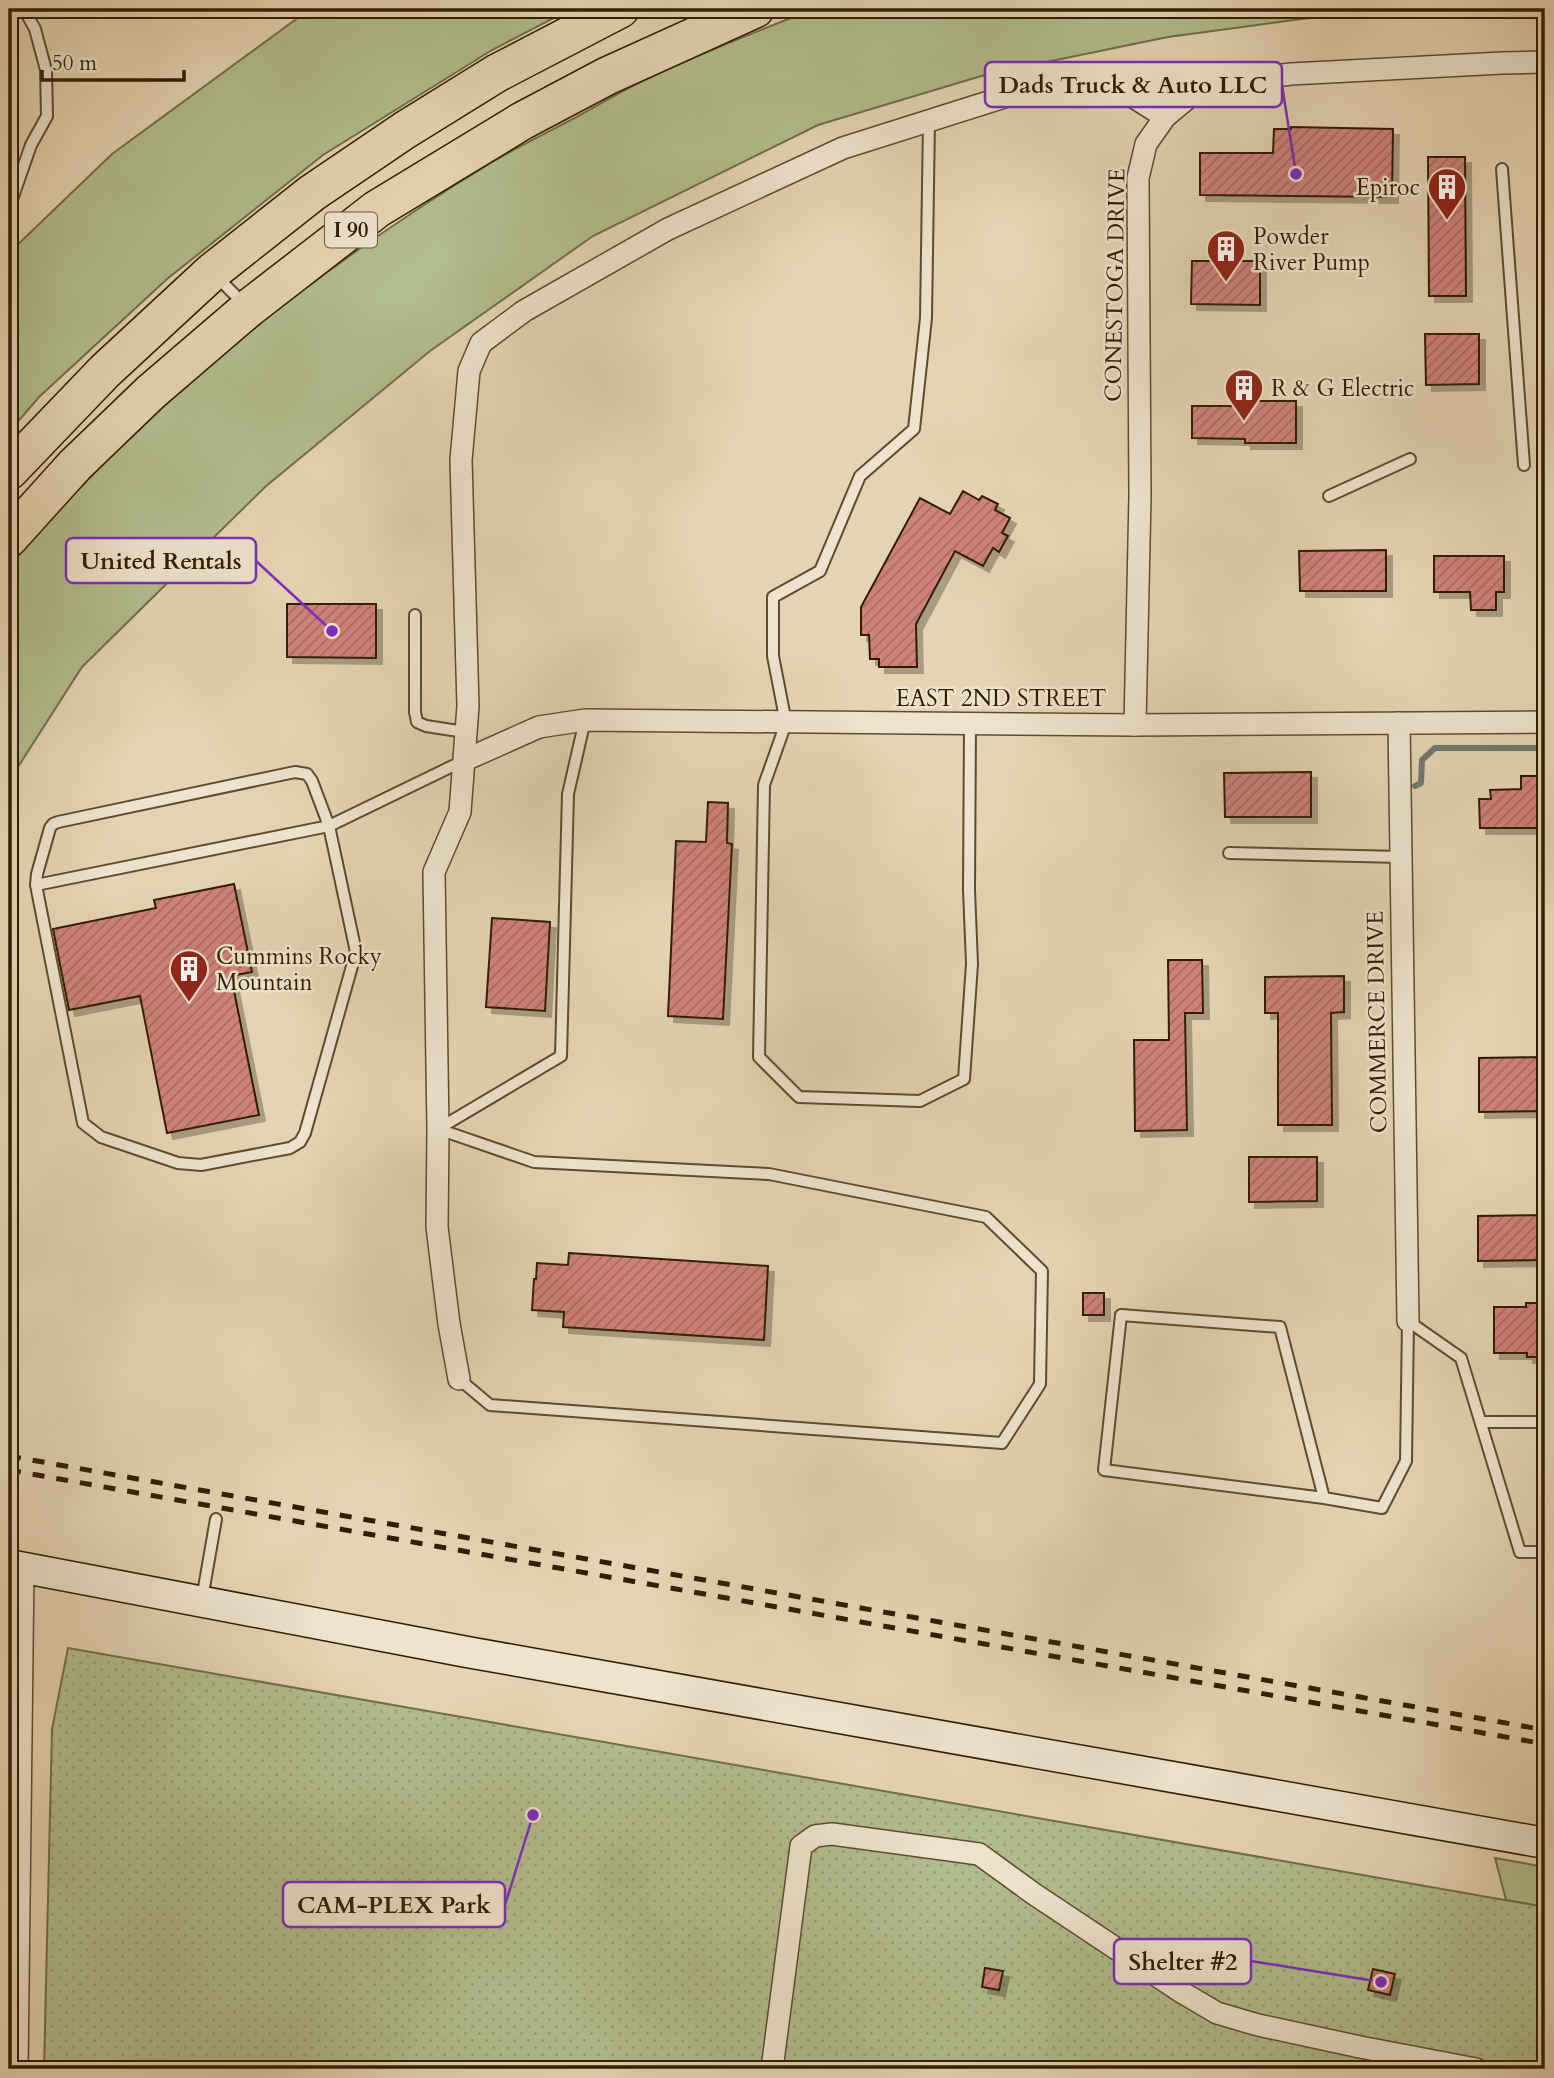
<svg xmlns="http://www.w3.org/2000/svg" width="1554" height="2078" viewBox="0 0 1554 2078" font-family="Cardo,serif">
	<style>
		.grass { fill: #b2bd8e; stroke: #726e48; stroke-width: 2 }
		.park { fill: url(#park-dots); stroke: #726e48; stroke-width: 2 }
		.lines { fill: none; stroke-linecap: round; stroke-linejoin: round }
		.stream { stroke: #71796f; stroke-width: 6 }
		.building { fill: url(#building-hatch); stroke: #311e01; stroke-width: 2; filter: url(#shadow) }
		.lane-casing { stroke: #5e4c2e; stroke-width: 14 }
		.street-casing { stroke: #5e4c2e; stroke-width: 24 }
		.secondary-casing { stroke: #311e01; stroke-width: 33 }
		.highway-casing { stroke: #311e01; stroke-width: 40 }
		.lane { stroke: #eee3ce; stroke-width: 10 }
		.street { stroke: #eee3ce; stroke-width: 21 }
		.secondary { stroke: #eee3ce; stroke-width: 30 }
		.highway { stroke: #e5d4b3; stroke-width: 37 }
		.rail { stroke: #311e01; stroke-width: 5; stroke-dasharray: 12 12; stroke-linecap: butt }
		.labels { text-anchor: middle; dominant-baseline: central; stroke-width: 5; stroke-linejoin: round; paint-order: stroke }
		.shield { fill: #eee3ce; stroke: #6a593e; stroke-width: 2 }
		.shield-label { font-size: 21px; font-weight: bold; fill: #311e01 }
		.poi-label { font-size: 23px; fill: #311e01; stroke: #eee3ce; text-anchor: start }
		.street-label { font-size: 23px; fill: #311e01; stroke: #eee3ce }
		.leader { fill: none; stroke: #7b2cbf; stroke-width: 2.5 }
		.callout-dot { fill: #7b2cbf; stroke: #eee3ce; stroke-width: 2.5 }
		.callout { fill: #eee3ce; stroke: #7b2cbf; stroke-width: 2.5 }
		.callout-label { font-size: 24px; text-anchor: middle; font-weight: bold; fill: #311e01 }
	</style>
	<defs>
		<pattern id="park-dots" width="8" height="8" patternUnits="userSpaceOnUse" patternTransform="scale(1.75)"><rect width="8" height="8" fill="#b2bd8e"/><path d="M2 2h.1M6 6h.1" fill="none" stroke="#9aa279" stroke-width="1.8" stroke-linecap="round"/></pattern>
		<pattern id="building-hatch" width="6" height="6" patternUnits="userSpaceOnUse" patternTransform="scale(1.75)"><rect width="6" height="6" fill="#cf827b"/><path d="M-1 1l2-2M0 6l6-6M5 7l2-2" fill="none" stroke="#a96a62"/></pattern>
		<filter id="shadow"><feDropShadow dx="6" dy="6" stdDeviation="0" flood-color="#0004"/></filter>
	</defs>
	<rect width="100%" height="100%" fill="#e5d4b3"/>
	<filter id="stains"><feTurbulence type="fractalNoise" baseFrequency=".00286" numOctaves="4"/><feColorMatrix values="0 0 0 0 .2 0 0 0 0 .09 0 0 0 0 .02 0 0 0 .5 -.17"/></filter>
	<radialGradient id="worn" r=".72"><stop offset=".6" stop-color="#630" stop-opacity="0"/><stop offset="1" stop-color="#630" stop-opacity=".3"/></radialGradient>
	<g class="grass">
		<path d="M310,9H571L492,50L323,155L167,279L39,397L9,432V253L112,154Z"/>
		<path d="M814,9H1480L1346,13L1168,37L988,74L818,125L593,236L430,351L265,487L82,667L9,781V567C145,405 314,270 494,161C518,147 544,134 569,121C597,106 624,89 653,76C706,51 760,30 814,9Z"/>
		<path d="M1495,1858L1545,1867V1907L1506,1900Z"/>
	</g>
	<path class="park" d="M68,1648L1545,1907V2069H44L52,1729Z"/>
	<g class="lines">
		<path class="stream" d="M1415,786L1421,783L1422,760L1435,748H1545"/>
	</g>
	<g class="building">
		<path d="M1291,127L1393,129L1392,197L1200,195V153H1273L1274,129H1291Z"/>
		<path d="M1428,157H1465L1466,296H1429Z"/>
		<path d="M1192,261H1260V305L1191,304Z"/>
		<path d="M1425,334H1479V384L1426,385Z"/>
		<path d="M1243,401H1296V443H1245V439L1192,438V406H1243Z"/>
		<path d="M963,491L979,500L982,496L998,504L995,510L1010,518L1002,533L1008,536L999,552L993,548L983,566L955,551L916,624L917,667H879V659H870L869,635H861V607L920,498L950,514Z"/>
		<path d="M1386,550V591H1300L1299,551Z"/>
		<path d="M1434,556H1504V592H1496V610H1471L1470,592H1434Z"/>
		<path d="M287,604H376V658L287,657Z"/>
		<path d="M1311,772V817H1225L1224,773Z"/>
		<path d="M1521,776H1545V828H1480L1479,799H1491L1490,790L1521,789Z"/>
		<path d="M708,802L728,803L727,843L732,844L723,1019L668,1016L676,841L706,842Z"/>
		<path d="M234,884L252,972L231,976L259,1115L167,1133L140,996L69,1010L53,929L156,908L154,900Z"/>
		<path d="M492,918L550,922L545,1011L486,1007Z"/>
		<path d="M1168,960H1202L1203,1013H1185L1187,1130L1135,1131L1134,1040H1169Z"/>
		<path d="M1344,976V1012L1331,1013L1332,1125H1278V1013H1265V977Z"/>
		<path d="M1545,1057V1111L1479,1112V1058Z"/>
		<path d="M1249,1157H1317V1201L1249,1202Z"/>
		<path d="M1545,1215V1260L1478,1261V1216Z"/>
		<path d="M569,1253L768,1266L764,1340L563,1327L564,1312L532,1310L534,1279H536L537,1263L568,1265Z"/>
		<rect x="1083" y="1293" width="21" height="22"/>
		<path d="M1526,1303H1545V1357H1527V1353H1494V1307H1526Z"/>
		<path d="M985,1968L1003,1971L999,1990L982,1987Z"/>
		<path d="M1373,1969L1395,1974L1390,1995L1368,1990Z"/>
	</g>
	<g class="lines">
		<g class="lane-casing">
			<g id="lane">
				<path d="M929,120L926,318L914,429L860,476L820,571L773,597V656L786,723L764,785L759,1057L799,1097L920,1101L964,1079L972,964L969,890L970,724"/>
				<path d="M1502,169L1524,465"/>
				<path d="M9,208L31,145L47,116L46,70L35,29L24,9"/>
				<path d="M216,276L244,304"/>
				<path d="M1329,496L1410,459"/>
				<path d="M415,615V712L417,722L426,726L465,732"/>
				<path d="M1229,853L1401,857"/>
				<path d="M36,885L329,826L356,952L305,1133L300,1142L290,1148L201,1165L178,1163L101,1137L83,1123L36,885L37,874L50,828L53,824L58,822L295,772L307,774L312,781L329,826L465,760"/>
				<path d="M438,1129L534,1162L769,1174L986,1217L1042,1271L1040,1384L1002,1443L490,1405L459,1379"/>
				<path d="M438,1129L561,1056L568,794L585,720"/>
				<path d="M1408,1321L1461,1358L1520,1552H1545"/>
				<path d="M1481,1422H1545"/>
				<path d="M1324,1498L1280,1327L1121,1315L1104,1470L1324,1498L1382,1508L1406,1461L1408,1321"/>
				<path d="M202,1599L216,1519"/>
			</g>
		</g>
		<g class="street-casing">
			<g id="street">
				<path d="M1399,723L1408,1321"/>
				<path d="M1135,725L1140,496L1138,178L1146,144L1165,117L1189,97L1228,82L1291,74L1502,63L1545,62"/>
				<path d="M465,760L539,727L585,720L1135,725L1545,722"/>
				<path d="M459,1379L449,1324L437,1227L438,1129L434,872L460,812L468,706L461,460L469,371L481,343L524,311L668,229L843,148L1036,87L1087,79L1116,86L1165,117"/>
				<path d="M17,2069L23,1568"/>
				<path d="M772,2069L801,1846L815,1836L832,1834L979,1854L1034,1894L1183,1993L1217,2013L1258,2025L1360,2047L1476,2069"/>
			</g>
		</g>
		<g class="secondary-casing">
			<path id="secondary" d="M9,1565L467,1652L1545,1843"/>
		</g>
		<g class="highway-casing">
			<g id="highway">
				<path d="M9,471L105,371L212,272L312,193L405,130L497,73L620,9"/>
				<path d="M9,538L75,465L151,392L249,308L377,209L522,121L607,76L755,9"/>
			</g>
		</g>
		<use href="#lane" class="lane"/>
		<use href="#street" class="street"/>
		<use href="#secondary" class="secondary"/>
		<use href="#highway" class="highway"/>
		<g class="rail">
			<path d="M9,1456L1545,1730"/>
			<path d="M9,1470L1545,1744"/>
		</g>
	</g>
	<defs>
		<g id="building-pin" transform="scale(2.0125)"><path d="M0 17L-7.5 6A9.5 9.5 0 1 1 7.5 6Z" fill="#8f2418" stroke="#eee3ce"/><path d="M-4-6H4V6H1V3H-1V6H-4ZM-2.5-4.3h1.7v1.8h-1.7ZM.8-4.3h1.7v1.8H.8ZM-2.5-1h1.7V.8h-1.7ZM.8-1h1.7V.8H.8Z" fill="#fff"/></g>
	</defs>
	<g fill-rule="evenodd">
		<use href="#building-pin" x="1447" y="187"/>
		<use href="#building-pin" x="1226" y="249"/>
		<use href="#building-pin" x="1244" y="388"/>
		<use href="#building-pin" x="189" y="969"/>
	</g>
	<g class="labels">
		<rect class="shield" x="325" y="212.5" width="52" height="35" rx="5"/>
		<g class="shield-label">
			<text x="351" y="230">I 90</text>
		</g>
		<g class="poi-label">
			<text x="1420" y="187" text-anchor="end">Epiroc</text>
			<text x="1253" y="236">Powder<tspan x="1253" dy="26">River Pump</tspan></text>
			<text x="1271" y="388">R &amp; G Electric</text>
			<text x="216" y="956">Cummins Rocky<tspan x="216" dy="26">Mountain</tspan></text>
		</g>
		<g class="street-label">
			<text transform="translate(1115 285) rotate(-89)">CONESTOGA DRIVE</text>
			<text x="1001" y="698">EAST 2ND STREET</text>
			<text transform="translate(1377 1022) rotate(-91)">COMMERCE DRIVE</text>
		</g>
	</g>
	<path class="leader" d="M1296 174L1282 85M332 631L256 561M533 1815L505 1905M1381 1982L1251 1961"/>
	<g class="callout-dot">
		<circle cx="1296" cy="174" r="7"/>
		<circle cx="332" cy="631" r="7"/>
		<circle cx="533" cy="1815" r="7"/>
		<circle cx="1381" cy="1982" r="7"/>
	</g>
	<g class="callout">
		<rect x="985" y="62" width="297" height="45" rx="7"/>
		<rect x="66" y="538" width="190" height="45" rx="7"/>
		<rect x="283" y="1882" width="222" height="45" rx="7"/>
		<rect x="1114" y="1939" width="137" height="45" rx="7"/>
	</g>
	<g class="callout-label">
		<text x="1133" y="93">Dads Truck &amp; Auto LLC</text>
		<text x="161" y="569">United Rentals</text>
		<text x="394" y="1913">CAM-PLEX Park</text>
		<text x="1183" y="1970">Shelter #2</text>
	</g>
	<rect width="1554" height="2078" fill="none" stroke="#e5d4b3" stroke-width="35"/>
	<rect x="10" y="10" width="1533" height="2057" fill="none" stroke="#311e01" stroke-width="3.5"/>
	<rect x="18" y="18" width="1519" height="2043" fill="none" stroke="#311e01" stroke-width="2"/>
	<path d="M42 70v10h142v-10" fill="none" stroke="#311e01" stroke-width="3.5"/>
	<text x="52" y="70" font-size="21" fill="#311e01" stroke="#eee3ce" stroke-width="5" paint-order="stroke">50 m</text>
	<rect width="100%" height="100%" filter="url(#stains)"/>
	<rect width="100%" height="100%" fill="url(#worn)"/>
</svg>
